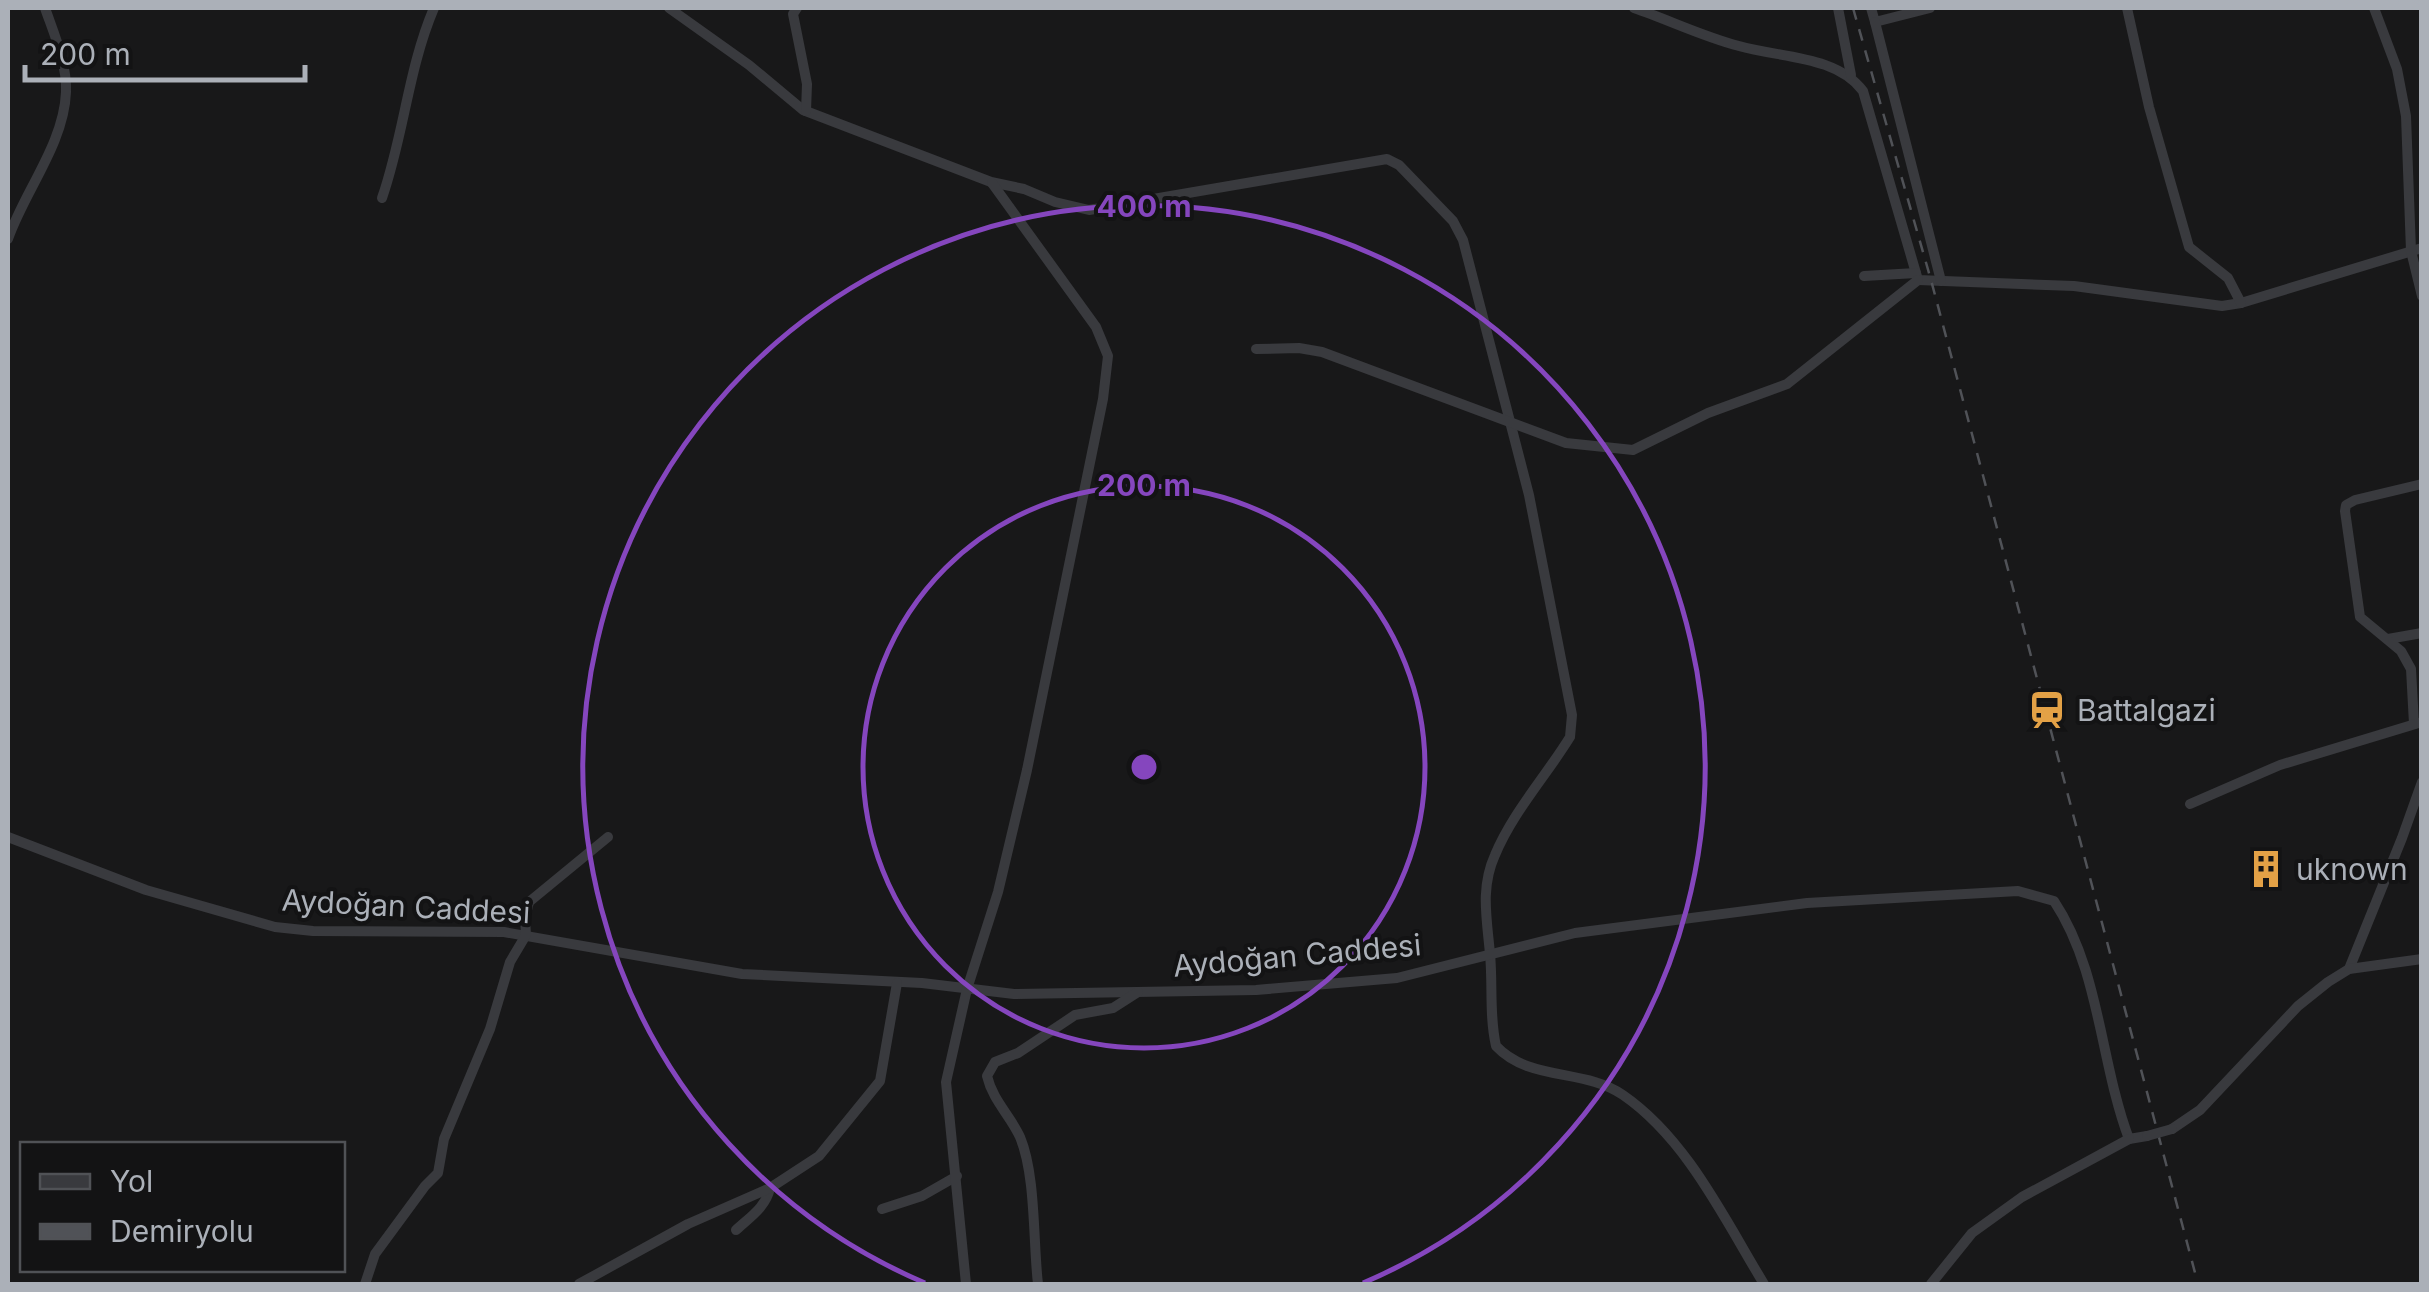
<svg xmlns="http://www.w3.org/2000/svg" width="2429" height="1292" viewBox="0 0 2429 1292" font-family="Inter,sans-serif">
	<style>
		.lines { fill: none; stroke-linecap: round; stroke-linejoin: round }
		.minor { stroke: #393a3e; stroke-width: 10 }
		.rail { stroke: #505257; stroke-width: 2.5; stroke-dasharray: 12 10; stroke-linecap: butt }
		.minor-bridge { stroke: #393a3e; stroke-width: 10 }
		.ring { fill: none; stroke: #8546be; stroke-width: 5 }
		.labels { text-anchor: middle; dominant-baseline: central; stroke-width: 8; stroke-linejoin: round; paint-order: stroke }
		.poi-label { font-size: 30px; fill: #abb0b8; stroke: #131314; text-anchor: start }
		.street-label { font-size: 30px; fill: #abb0b8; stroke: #131314 }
		.centre { fill: #8546be; stroke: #131314; stroke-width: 5 }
		.ring-label { font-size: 30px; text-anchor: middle; font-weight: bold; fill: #8546be; stroke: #131314; stroke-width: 8; stroke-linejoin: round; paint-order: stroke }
	</style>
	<rect width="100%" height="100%" fill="#181819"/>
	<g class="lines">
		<g class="minor">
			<path d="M669,8L749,65L803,110L991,182L1024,189L1055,202L1089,210L1387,159L1399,165L1453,221L1463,240L1529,495L1572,715L1570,737C1546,776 1513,812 1495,855C1480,888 1487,919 1490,954C1493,985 1489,1015 1496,1046C1530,1082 1584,1068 1623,1095C1687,1139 1725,1220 1764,1284"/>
			<path d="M797,8L793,14L807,84L806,111"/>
			<path d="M1634,8C1669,20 1704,37 1739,46C1780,58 1836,55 1863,91L1918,280L2074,286L2222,306L2241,303L2422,248"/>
			<path d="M1838,8L1851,75"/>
			<path d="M1871,8L1875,22L1930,8"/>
			<path d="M2127,8L2149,107L2189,247L2228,278L2241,303"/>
			<path d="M2374,8L2397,69L2406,116L2411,251L2422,296"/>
			<path d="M1875,22L1941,281"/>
			<path d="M382,198C404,135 408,69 434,8"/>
			<path d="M8,239C24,192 64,144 66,92C67,63 54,34 45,8"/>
			<path d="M1864,276L1916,273"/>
			<path d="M1256,349L1299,348L1322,352L1566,443L1633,450L1708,413L1787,384L1918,280"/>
			<path d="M2388,639L2422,633"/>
			<path d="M2414,724L2411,669L2401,651L2360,617L2345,511L2346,505L2355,500L2422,484"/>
			<path d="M2190,804L2280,765L2422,722"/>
			<path d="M8,837L146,890L275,927L313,931L504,932L742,974L922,983L1014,994L1256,990L1397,978L1575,933L1807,903L2018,891L2054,901C2100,970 2100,1062 2129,1139L2147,1136"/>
			<path d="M2349,969L2402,838L2422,782"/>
			<path d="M2172,1129L2200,1110L2298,1006L2328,982L2349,969L2422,959"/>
			<path d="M882,1209L922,1196L957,1176"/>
			<path d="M736,1230C750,1217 766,1207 770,1188"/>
			<path d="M365,1284L375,1254L425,1186L438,1173L444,1139L490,1029L510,962L526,935L525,918L529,902L608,837"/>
			<path d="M579,1284L688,1224L770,1188L819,1156L880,1081L897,983"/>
			<path d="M966,1284L946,1082L967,989L998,892L1027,770L1103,399L1108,356L1096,327L992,183"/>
			<path d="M1038,1284C1033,1242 1036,1175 1020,1137C1010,1115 993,1101 987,1076L995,1062L1018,1053L1075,1015L1113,1008L1138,992"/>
			<path d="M1931,1284L1972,1233L2022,1197L2129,1139"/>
		</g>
		<path class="rail" d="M1853,8L1931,280L2198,1284"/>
		<path class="minor-bridge" d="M2147,1136L2172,1129"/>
	</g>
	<g class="ring">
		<circle cx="1144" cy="767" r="281"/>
		<path d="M925 1283A561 561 0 1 1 1363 1283"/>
	</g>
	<defs>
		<g id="station-bare" transform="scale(3)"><path d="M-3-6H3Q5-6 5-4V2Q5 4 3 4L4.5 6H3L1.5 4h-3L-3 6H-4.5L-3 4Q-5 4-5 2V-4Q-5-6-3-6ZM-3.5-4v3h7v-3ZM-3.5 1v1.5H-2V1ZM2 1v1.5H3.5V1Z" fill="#e3a146" stroke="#131314" stroke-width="2.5" paint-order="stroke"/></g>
		<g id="building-bare" transform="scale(3)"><path d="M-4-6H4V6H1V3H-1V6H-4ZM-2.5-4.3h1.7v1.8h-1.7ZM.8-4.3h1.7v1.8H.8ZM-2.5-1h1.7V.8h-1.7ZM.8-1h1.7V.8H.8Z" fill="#e3a146" stroke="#131314" stroke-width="2.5" paint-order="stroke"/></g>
	</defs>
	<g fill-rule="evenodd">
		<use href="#station-bare" x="2047" y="710"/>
		<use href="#building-bare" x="2266" y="869"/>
	</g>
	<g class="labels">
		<g class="poi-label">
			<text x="2077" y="710">Battalgazi</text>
			<text x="2296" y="869">uknown</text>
		</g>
		<g class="street-label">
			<text transform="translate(406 906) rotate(3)">Aydoğan Caddesi</text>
			<text transform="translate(1297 955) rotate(-5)">Aydoğan Caddesi</text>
		</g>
	</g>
	<circle cx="1144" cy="767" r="15" class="centre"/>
	<g class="ring-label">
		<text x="1144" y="217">400 m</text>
		<text x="1144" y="496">200 m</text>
	</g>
	<rect width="2429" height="1292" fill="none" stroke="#abb0b8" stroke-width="20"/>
	<rect x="20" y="1142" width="325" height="130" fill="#131314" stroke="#505256" stroke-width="2.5"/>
	<rect x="40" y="1174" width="50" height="15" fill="#393a3e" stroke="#505256" stroke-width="2.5"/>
	<text x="110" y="1192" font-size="30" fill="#abb0b8">Yol</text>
	<rect x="40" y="1224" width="50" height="15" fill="#505257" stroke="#505256" stroke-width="2.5"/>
	<text x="110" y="1242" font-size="30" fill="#abb0b8">Demiryolu</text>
	<path d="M25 65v15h280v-15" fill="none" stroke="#abb0b8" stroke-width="5"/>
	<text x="40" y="65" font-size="30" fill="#abb0b8" stroke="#131314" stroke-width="8" paint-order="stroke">200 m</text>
</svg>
